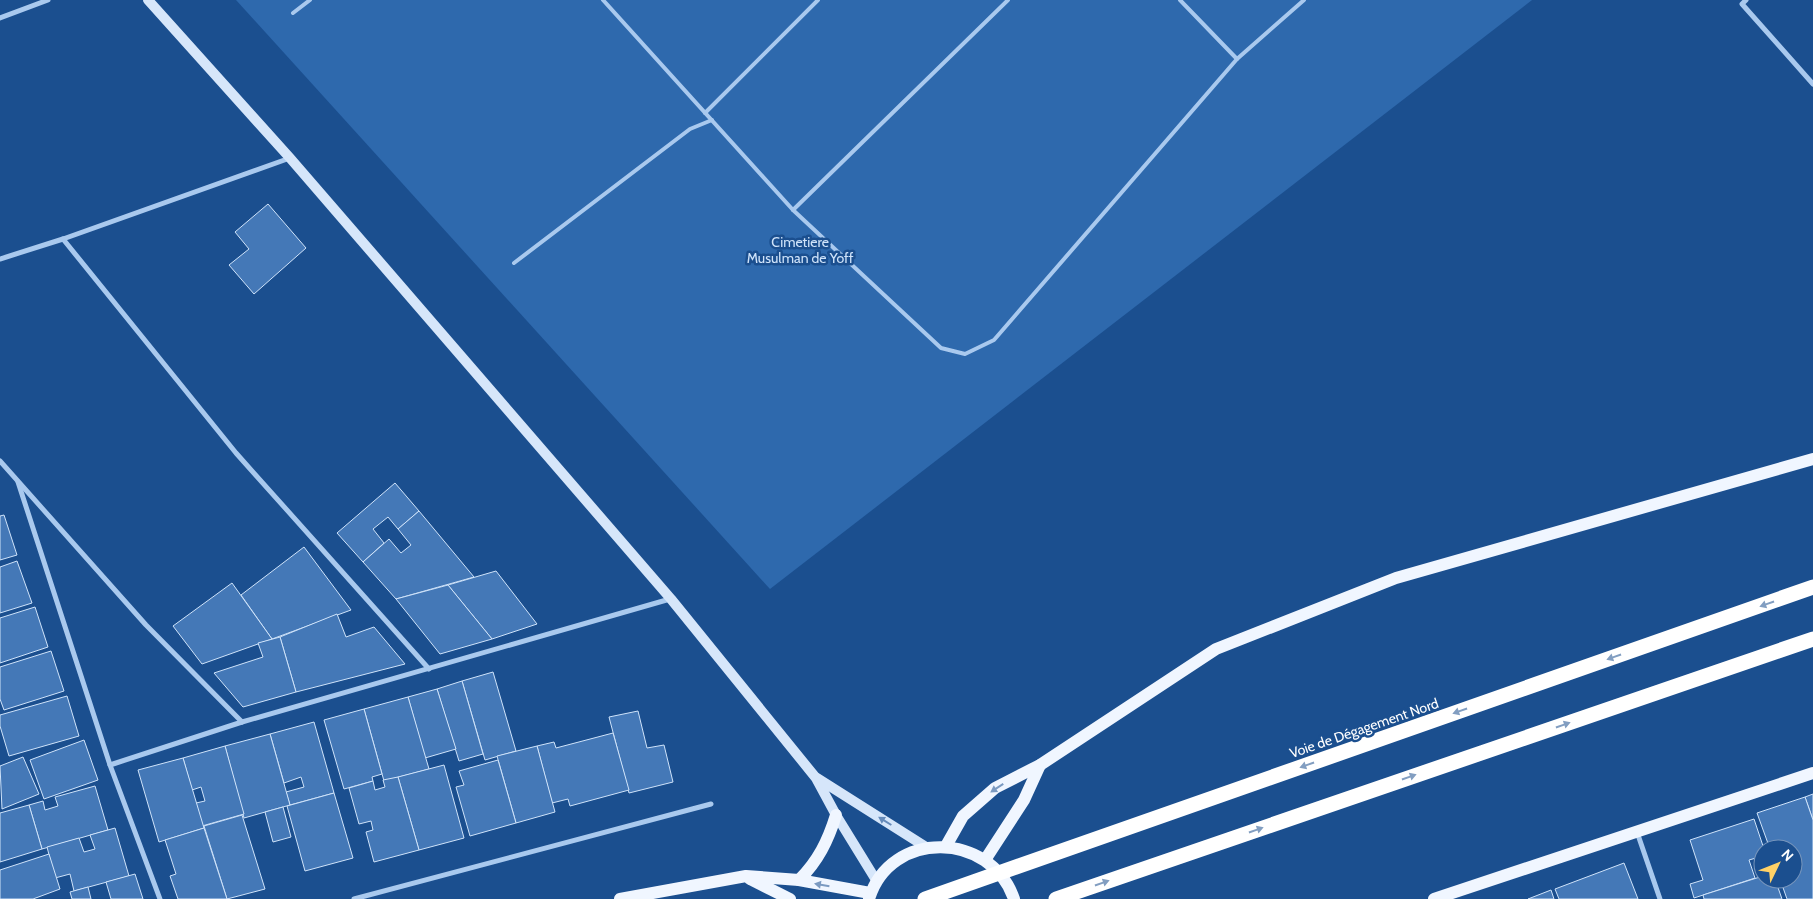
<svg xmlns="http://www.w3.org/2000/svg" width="1813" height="899" viewBox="0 0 1813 899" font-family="Cabin,sans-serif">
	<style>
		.green { fill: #2e69ad }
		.building { fill: #4478b7; stroke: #cfe3fa }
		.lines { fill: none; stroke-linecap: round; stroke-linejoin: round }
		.lane { stroke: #a9c9ee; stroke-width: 4 }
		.street { stroke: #a9c9ee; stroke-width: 5 }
		.secondary { stroke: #d6e6fa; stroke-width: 10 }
		.primary { stroke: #f0f6ff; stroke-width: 12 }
		.highway { stroke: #fff; stroke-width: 15 }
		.highway-bridge { stroke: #fff; stroke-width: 15 }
		.oneway { fill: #829ec1 }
		.oneway2 { fill: #7b9ac1 }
		.oneway3 { fill: #668bba }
		.labels { text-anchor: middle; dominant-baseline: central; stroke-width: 5; stroke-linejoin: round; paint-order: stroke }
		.park-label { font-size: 14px; fill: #cfe3fa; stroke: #1b4f8f }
		.street-label { font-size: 14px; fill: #fff; stroke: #1b4f8f }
	</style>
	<rect width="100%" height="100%" fill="#1b4f8f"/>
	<path class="green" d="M236,0H1532L770,589Z"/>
	<g class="building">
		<path d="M268,204L306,248L254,294L229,265L249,249L235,232Z"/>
		<path d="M395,483L419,511L398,529L388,517L373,529L384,543L363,562L337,533Z"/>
		<path d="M419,511L474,577L396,599L363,562L389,539L401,553L411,545L398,529Z"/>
		<path d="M4,515L17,555L0,560V516Z"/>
		<path d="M304,547L351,610L272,639L241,595Z"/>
		<path d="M17,561L32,603L0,613V567Z"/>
		<path d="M496,571L537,624L492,639L448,585Z"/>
		<path d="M232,583L272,639L202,664L173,626Z"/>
		<path d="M448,585L492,639L440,654L396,599Z"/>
		<path d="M35,607L48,647L0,663V618Z"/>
		<path d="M337,614L346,637L374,627L405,664L296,692L280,637Z"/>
		<path d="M280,637L296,692L243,707L214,673L263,657L258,643Z"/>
		<path d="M51,651L64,691L4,710L0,699V667Z"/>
		<path d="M493,672L516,751L485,760L462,681Z"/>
		<path d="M462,681L483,754L459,761L437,689Z"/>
		<path d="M437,689L456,749L425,758L408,697Z"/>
		<path d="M67,696L79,736L9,756L0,726V715Z"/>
		<path d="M408,697L429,769L384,781L364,709Z"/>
		<path d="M364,709L382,774L372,777L373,781L344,789L324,720Z"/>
		<path d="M638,711L647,748L664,745L673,782L629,793L609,717Z"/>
		<path d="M314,722L334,793L290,805L286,792L304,787L301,777L284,783L270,734Z"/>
		<path d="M613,733L629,790L570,806L568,799L552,803L537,746L554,742L556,748Z"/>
		<path d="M270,734L290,805L244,818L225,746Z"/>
		<path d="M84,740L98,780L44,799L30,760Z"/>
		<path d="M225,746L244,814L202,826L196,803L205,801L201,787L192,790L183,758Z"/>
		<path d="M537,746L555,812L516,823L497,756Z"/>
		<path d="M23,757L39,794L2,809L0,766Z"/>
		<path d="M183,758L204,828L159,842L138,770Z"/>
		<path d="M498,760L516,823L470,836L456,787L464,785L459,771Z"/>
		<path d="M444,765L464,838L419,850L398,777Z"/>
		<path d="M398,777L419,850L374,862L366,832L373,830L371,821L359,824L349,788L373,781L375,790L385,787L383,780Z"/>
		<path d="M95,786L108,830L42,849L29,805L43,801L45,810L58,806L55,797Z"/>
		<path d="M334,793L353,858L305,871L287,806Z"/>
		<path d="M1813,794V820L1805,797Z"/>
		<path d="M1805,797L1813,820V899H1787L1780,879H1793V849H1770L1757,813Z"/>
		<path d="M29,805L42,849L0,862V813Z"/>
		<path d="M283,807L291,837L273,842L265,812Z"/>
		<path d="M242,815L265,889L227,899L204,826Z"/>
		<path d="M1754,819L1764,849L1763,856L1749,860L1755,878L1694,898L1690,884L1703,880L1690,840Z"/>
		<path d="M115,828L129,876L74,891L70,874L55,878L47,847L79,838L84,852L95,849L90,835Z"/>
		<path d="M204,828L227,899H178L170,876L176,874L165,840Z"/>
		<path d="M49,854L60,889L33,899H0V870Z"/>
		<path d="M1624,863L1638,899H1559L1555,889Z"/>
		<path d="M135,874L143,899H111L106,882Z"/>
		<path d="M1763,876V879H1775L1782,899H1704L1703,895Z"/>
		<path d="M88,887L91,899H72L70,892Z"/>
		<path d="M1551,890L1554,899H1528Z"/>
	</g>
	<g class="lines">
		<g class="lane">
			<path d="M603,0L793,210L941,348L965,354L994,340L1237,59L1304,0"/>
			<path d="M1180,0L1237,59"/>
			<path d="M293,13L310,0"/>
			<path d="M705,113L818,0"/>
			<path d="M793,210L1008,0"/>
			<path d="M514,263L690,129L712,120"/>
		</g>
		<g class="street">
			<path d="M1746,0L1742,4L1813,84"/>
			<path d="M0,18L48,0"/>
			<path d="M63,239L236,453L429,669"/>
			<path d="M0,259L63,239L290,158"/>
			<path d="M0,461L146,625L242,722"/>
			<path d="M18,482L110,765L160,899"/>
			<path d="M110,765L242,722L670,599"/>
			<path d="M1637,832L1660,899"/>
			<path d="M354,899L711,804"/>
		</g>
		<g class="secondary">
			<path d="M148,0L290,158L671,599L816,778L836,815L876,880"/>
			<path d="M817,778L926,847"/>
		</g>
		<g class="primary">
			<path d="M946,846L963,816L995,788L1040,765L1216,649L1396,578L1813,459"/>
			<path d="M985,860L1024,800L1040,765"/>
			<path d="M750,879L790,899"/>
			<path d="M799,880C818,861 828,841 836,815"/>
			<path d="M620,899L746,876L799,880L870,893"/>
			<path d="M869,899C890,829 991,831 1014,899"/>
			<path d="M1434,899L1813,773"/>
		</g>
		<path class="highway" d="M1056,899L1813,639"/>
		<path class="highway-bridge" d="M925,899L1813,587"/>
	</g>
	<defs><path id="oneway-solid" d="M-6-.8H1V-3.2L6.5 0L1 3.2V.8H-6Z" transform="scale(1.25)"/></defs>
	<g class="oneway">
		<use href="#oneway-solid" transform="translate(1767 604) rotate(161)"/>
		<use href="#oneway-solid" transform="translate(1614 657) rotate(161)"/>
		<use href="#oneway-solid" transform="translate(1460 711) rotate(161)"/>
		<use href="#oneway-solid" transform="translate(1563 725) rotate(-19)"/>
		<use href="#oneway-solid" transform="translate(1307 765) rotate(161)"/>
		<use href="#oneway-solid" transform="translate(1409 777) rotate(-19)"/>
		<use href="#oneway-solid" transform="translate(1256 830) rotate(-19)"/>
		<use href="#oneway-solid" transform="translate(1102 883) rotate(-19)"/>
	</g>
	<g class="oneway2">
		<use href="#oneway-solid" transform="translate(997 788) rotate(147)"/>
		<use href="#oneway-solid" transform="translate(822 885) rotate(-170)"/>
	</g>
	<use class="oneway3" href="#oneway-solid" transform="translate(885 821) rotate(-148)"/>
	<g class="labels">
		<g class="park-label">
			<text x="800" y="242">Cimetiere<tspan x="800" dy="16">Musulman de Yoff</tspan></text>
		</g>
		<g class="street-label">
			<text transform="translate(1364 728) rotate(-19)">Voie de Dégagement Nord</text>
		</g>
	</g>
	<g transform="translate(1778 864) rotate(47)"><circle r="24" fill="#1b4f8f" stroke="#7695bc"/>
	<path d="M0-4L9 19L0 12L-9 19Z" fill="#ffd166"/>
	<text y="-8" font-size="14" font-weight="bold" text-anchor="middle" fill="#ffffff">N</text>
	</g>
</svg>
